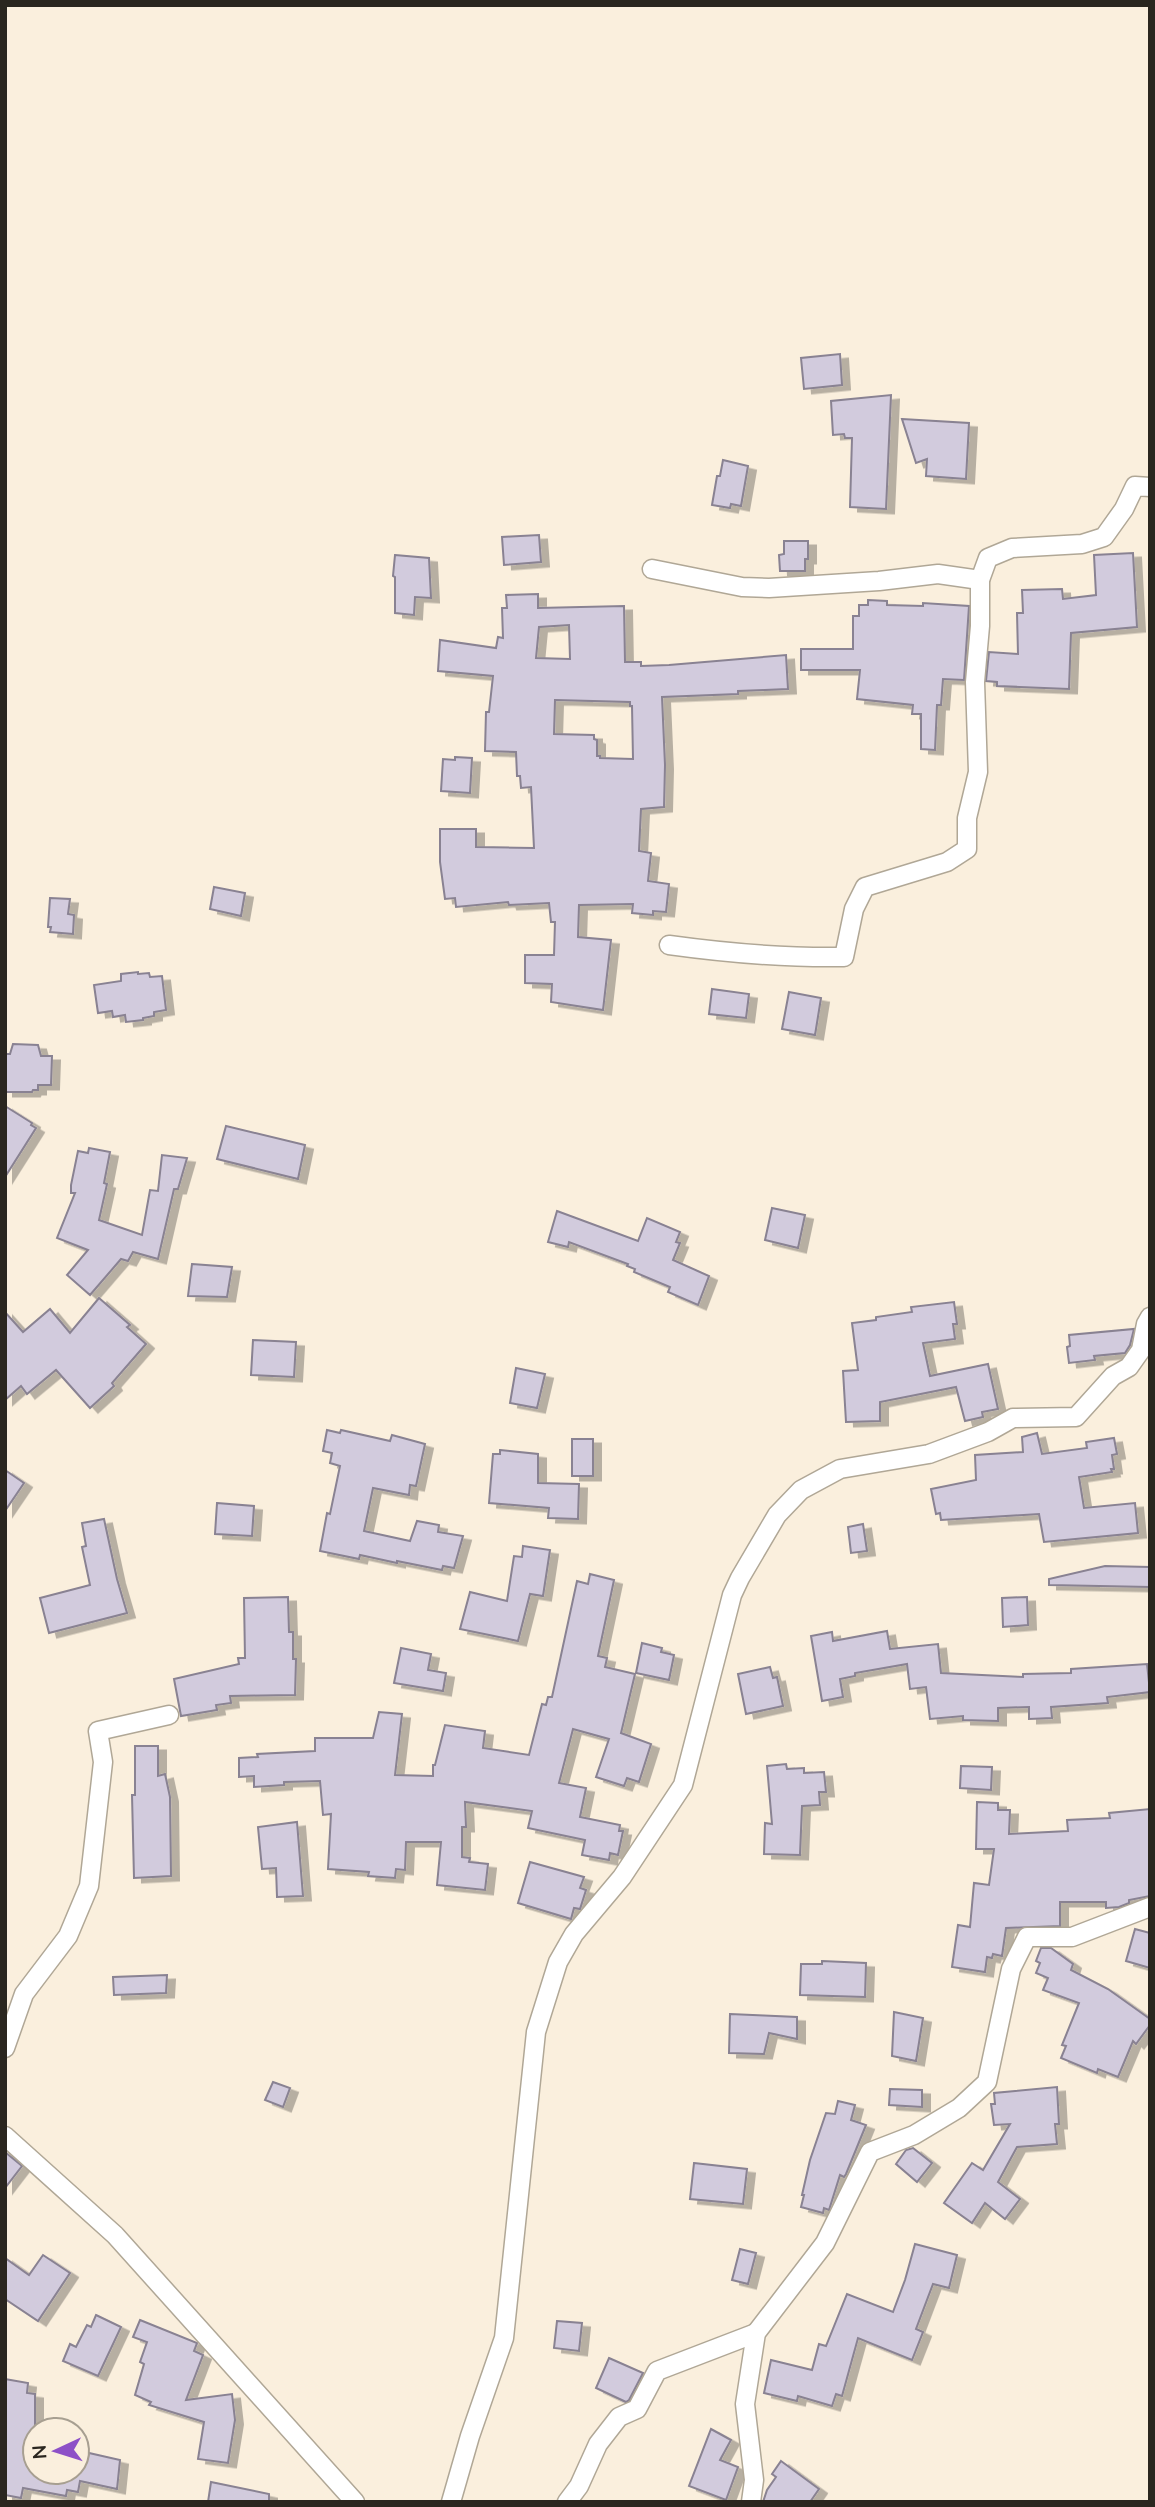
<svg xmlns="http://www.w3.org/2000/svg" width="1155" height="2507" viewBox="0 0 1155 2507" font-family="'Nunito Sans',sans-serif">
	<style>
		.building { fill: #d2cbdd; stroke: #898292; stroke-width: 2; fill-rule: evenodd; filter: url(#shadow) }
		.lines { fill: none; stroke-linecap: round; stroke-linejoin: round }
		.street-casing { stroke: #b0a796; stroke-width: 21 }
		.street { stroke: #fff; stroke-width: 18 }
	</style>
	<defs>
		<filter id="shadow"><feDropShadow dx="8" dy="4.5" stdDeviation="0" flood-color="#0004"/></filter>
	</defs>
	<rect width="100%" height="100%" fill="#faefdd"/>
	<g class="building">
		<path d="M840,354L842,385L804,389L801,358Z"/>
		<path d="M891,395L886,509L850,507L852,438H845L844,434L833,435L831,401Z"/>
		<path d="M902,419L969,423L966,479L926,476L927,459L916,463Z"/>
		<path d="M723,460L748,466L741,506L731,504L730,508L712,505L717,476H720Z"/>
		<path d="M539,535L541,562L504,565L502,537Z"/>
		<path d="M784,541H808V559H805V571H780L779,555L784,554Z"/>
		<path d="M1133,553L1137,627L1071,633L1069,689L997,686V682L986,681L989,652L1018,654L1017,613H1023L1022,590L1062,589L1063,599L1096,595L1094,555Z"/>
		<path d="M395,555L429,558L431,598L415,597L414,615L395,613V577L393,576Z"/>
		<path d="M538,594V608L624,606L625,662H641V666L669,665L786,655L788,689L738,691V694L662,697L665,765L664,807L641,809L639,851L651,853L648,881L669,884L666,912L653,911V915L632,913L633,904L579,905L578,937L611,940L603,1010L551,1002L552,984L525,983V955H554L555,922H551L549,903L509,905L508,902L456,907L455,898L445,899L440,862V829H476V847L534,848L531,787L521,788L520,776H517L516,752L485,751L486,712H489L493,676L438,671L440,640L496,648L498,637L503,638L502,608H507L506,595ZM569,625L570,659L536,658L539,627ZM555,700L630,702V706H632L633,759L600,758V756H597V740L594,739V735L554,734Z"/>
		<path d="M868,600L887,601V605L923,606V603L969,606L964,680L943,679L941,705H937L935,750L921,749V714H912L913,705L857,699L860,670H801V649H853V616H859V605H868Z"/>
		<path d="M455,757L472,758L470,793L441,791L443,759L455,760Z"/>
		<path d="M214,887L245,893L241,916L210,909Z"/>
		<path d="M50,898L70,899L68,914L74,915L73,934L50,932L51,927H48Z"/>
		<path d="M138,972V974L149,973L150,977L162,976L166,1010L154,1012V1016L143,1018V1020L126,1022L125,1015L113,1017L112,1011L98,1013L94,985L121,981V974Z"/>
		<path d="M712,989L749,994L746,1018L709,1014Z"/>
		<path d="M789,992L821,998L815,1035L782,1029Z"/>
		<path d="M13,1044L38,1045L41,1056H52L51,1085H38V1090H33L32,1092H5V1054H10Z"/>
		<path d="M5,1106L32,1123L31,1125L36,1128L5,1177Z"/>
		<path d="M226,1126L305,1145L298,1179L217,1159Z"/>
		<path d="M89,1148L110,1152L104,1183L107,1184L99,1220L142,1235L150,1190L158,1191L162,1155L187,1158L178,1189H174L158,1259L133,1252L128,1261L121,1259L90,1295L67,1275L88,1250L57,1238L75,1193H71V1185L78,1151L88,1153Z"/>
		<path d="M772,1208L805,1215L798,1248L765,1240Z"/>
		<path d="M557,1211L638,1241L647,1218L680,1232L676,1242L680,1243L673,1260L709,1276L698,1305L668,1292L670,1287L634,1272L635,1269L627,1266L628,1264L569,1242L568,1247L548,1242Z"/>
		<path d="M192,1264L232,1267L227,1297L188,1296Z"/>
		<path d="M99,1298L130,1325L127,1327L146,1344L112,1383L114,1386L90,1408L56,1370L27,1394L21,1386L5,1400V1312L23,1332L50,1309L70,1333Z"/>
		<path d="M954,1302L957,1324H953L955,1339L923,1343L930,1376L988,1364L998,1409L982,1412L983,1417L965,1421L956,1387L880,1402V1421L846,1422L843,1371L858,1370L852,1323L876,1320V1317L912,1312L911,1307Z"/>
		<path d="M1134,1329L1130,1345L1125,1353L1094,1356L1095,1360L1069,1363L1067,1347L1070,1346L1069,1335Z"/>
		<path d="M253,1340L296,1342L294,1377L251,1375Z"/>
		<path d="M516,1368L545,1374L537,1408L510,1403Z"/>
		<path d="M327,1430L340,1433L341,1430L390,1441L392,1435L425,1444L416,1486L410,1485L409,1495L373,1488L364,1531L410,1541L417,1521L439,1525L438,1532L463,1536L454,1568L443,1566L442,1570L397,1561V1563L360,1555L359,1559L320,1551L327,1513L330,1514L340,1466L330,1463L332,1453L323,1451Z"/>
		<path d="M1037,1433L1042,1454L1087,1448L1086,1442L1114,1438L1117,1454L1112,1455L1114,1469H1111L1112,1472L1079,1477L1084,1508L1135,1503L1138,1533L1044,1542L1039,1514L941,1520L940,1513L936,1514L931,1489L976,1480L975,1455L1023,1452L1022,1437Z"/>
		<rect x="572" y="1439" width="21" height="37"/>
		<path d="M500,1450L538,1454V1483L579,1484L578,1519L548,1518L549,1508L489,1503L493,1454H500Z"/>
		<path d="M5,1470L24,1483L5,1511Z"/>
		<path d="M217,1503L254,1506L252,1536L215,1534Z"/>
		<path d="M104,1519L117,1579L127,1613L49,1633L40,1598L90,1585L82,1547L86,1546L82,1523Z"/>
		<path d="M863,1524L867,1551L851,1553L848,1527Z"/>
		<path d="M523,1546L550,1550L543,1596L530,1594L518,1641L460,1629L470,1592L507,1601L514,1556L522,1557Z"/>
		<path d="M1105,1566L1150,1567V1587L1049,1585V1579Z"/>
		<path d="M590,1574L614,1580L598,1656L607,1658L605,1667L635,1674L621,1733L651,1744L639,1782L627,1778L624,1786L596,1777L609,1739L573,1729L559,1783L586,1788L580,1817L620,1825L619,1831H623L618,1855L610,1853L609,1860L582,1855L585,1840L528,1828L532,1811L465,1802L466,1827H462V1857L470,1858L469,1862L488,1864L485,1890L437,1885L441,1842H406L405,1870L396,1869L395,1878L368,1876L369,1872L328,1869L331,1814L323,1815L320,1781L284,1782V1785L254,1787V1776L239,1777V1758L258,1757L257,1754L315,1751V1738H373L379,1712L402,1714L395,1775L433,1776V1765H435L445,1725L485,1731L483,1748L529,1755L542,1704L546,1705L548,1697H552L577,1581L588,1584Z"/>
		<path d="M288,1597L289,1632H293V1659H296L295,1695L230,1696L231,1703L216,1705L217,1710L181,1716L174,1679L239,1664L238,1658H245L244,1598Z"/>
		<path d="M1027,1597L1028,1625L1003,1627L1002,1598Z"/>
		<path d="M887,1631L890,1649L938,1644L941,1673L1023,1677V1674L1071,1673V1669L1147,1664L1150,1692L1107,1697L1108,1703L1051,1707L1052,1718L1029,1719V1707L998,1708V1721L963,1720V1716L930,1719L926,1687L910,1689L907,1664L855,1673V1676L840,1679L843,1697L822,1701L811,1636L832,1632L833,1641Z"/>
		<path d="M642,1643L662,1648L661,1652L674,1655L669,1680L636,1673Z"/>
		<path d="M401,1648L431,1654L428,1670L446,1673L443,1691L394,1683Z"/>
		<path d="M770,1667L773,1678L777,1677L783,1706L746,1714L738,1674Z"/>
		<path d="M135,1746H158V1776L165,1774L170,1797L171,1876L134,1878L132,1795H135Z"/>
		<path d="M786,1764L787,1769L804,1768V1773L824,1772L826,1792H819L820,1805L802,1806L800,1855L764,1854L765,1823L772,1824L767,1766Z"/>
		<path d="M961,1766L992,1767L991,1790L960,1788Z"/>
		<path d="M977,1802L998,1803V1810H1010L1009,1834L1068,1831L1067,1820L1110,1818L1109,1813L1150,1809V1896L1129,1900V1903L1119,1907L1106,1908V1902H1060V1926L1006,1928L1002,1956L993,1954L992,1958L987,1957L985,1972L952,1967L958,1925L970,1927L974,1883L989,1885L994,1849H976Z"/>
		<path d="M297,1822L303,1896L277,1897L276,1868L262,1869L258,1827Z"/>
		<path d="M530,1862L584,1877L580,1888L586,1890L580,1909L574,1908L571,1919L518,1903Z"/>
		<path d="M1135,1929L1150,1933V1968L1126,1961Z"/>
		<path d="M1041,1948H1051L1073,1964L1071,1970L1108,1989L1150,2019V2025L1136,2044L1133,2041L1118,2077L1098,2069L1097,2073L1061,2058L1066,2046L1062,2045L1079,2003L1043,1990L1048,1978L1036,1973L1040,1963L1036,1961Z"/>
		<path d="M822,1961L866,1963L865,1997L800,1995L801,1964H822Z"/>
		<path d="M167,1975L166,1993L114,1995L113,1977Z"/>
		<path d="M894,2012L923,2018L916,2061L892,2056Z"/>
		<path d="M730,2014L797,2017V2039L769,2033L764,2054L729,2053Z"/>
		<path d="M273,2082L290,2088L283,2107L265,2100Z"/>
		<path d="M1057,2087L1059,2124H1055L1057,2144L1017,2147L998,2182L1020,2199L1005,2219L985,2203L972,2223L944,2203L972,2163L983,2170L1010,2124L994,2125L991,2104H995L994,2093Z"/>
		<path d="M890,2089L922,2090V2107L889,2105Z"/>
		<path d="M838,2101L855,2105L851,2120L866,2125L846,2174L844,2177L840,2175L829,2210L824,2208L823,2213L801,2207L804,2195H802L810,2160L826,2113L835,2114Z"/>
		<path d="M913,2148L932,2163L917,2182L896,2164L906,2150Z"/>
		<path d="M5,2152L22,2166L5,2188Z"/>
		<path d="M694,2163L747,2169L743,2204L690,2199Z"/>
		<path d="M915,2244L957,2255L949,2288L933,2284L916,2329L923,2332L912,2360L858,2338L842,2396L836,2394L832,2406L798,2396L797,2401L764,2393L771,2360L812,2370L819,2344L826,2346L847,2294L893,2312L905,2280Z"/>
		<path d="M740,2249L756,2253L748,2284L732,2280Z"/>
		<path d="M43,2255L70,2273L38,2321L5,2299V2258L29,2275Z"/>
		<path d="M96,2315L121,2327L98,2376L63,2361L70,2344L76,2347L87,2325L91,2327Z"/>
		<path d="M140,2320L197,2343L194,2351L203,2355L186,2400L232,2394L235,2420L228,2463L198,2459L204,2422L149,2405L151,2402L135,2395L144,2364L140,2362L147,2342L133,2337Z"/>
		<path d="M557,2321L582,2323L579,2351L554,2348Z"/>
		<path d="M609,2358L643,2373L629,2400L626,2402L596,2388Z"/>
		<path d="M5,2379L28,2383L27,2393L35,2394V2472H77V2463L86,2464L89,2453L120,2460L117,2489L80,2481L78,2492L67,2490L66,2496L23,2488L21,2498L5,2495Z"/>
		<path d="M711,2429L731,2440L720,2460L738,2467L726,2500L689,2486Z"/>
		<path d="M781,2461L819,2489L810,2502H763L767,2490L776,2477L772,2474Z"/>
		<path d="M211,2482L269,2494V2502H208Z"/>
	</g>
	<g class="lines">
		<g class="street-casing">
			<g id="street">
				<path d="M652,569L742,587L769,588L879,581L938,574L980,580"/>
				<path d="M669,945C727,953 785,958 844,957L854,909L865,887L947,862L967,849V818L978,772L975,682L980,626V580L988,558L1012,548L1082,544L1104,537L1124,509L1135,486L1150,487"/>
				<path d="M5,2048L24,1994L68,1936L89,1886L103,1762L98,1731L169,1715"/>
				<path d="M5,2136L115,2235L355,2502"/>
				<path d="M451,2502L470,2436L504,2338L536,2032L558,1962L574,1934L622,1877L683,1785L732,1595L740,1578L777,1515L801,1490L840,1469L929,1454L988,1432L1013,1418L1076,1417L1113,1376L1129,1367L1141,1350L1146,1324L1150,1317"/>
				<path d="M567,2502L579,2486L598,2444L619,2417L637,2409L657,2371L756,2333"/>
				<path d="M751,2502L754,2480L745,2404L756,2333L825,2243L870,2152L914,2135L959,2108L987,2082L1011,1969L1027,1937H1072L1150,1907"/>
			</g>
		</g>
		<use href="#street" class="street"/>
	</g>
	<rect width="1155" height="2507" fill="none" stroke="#2a261f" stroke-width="14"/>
	<g transform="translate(56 2451) rotate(266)"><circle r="33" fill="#faefdd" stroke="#a79f91" stroke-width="2"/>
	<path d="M0-5L12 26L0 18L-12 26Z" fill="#8d50c7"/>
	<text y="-10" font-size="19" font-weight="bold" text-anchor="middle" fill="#2a261f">N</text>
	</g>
</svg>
